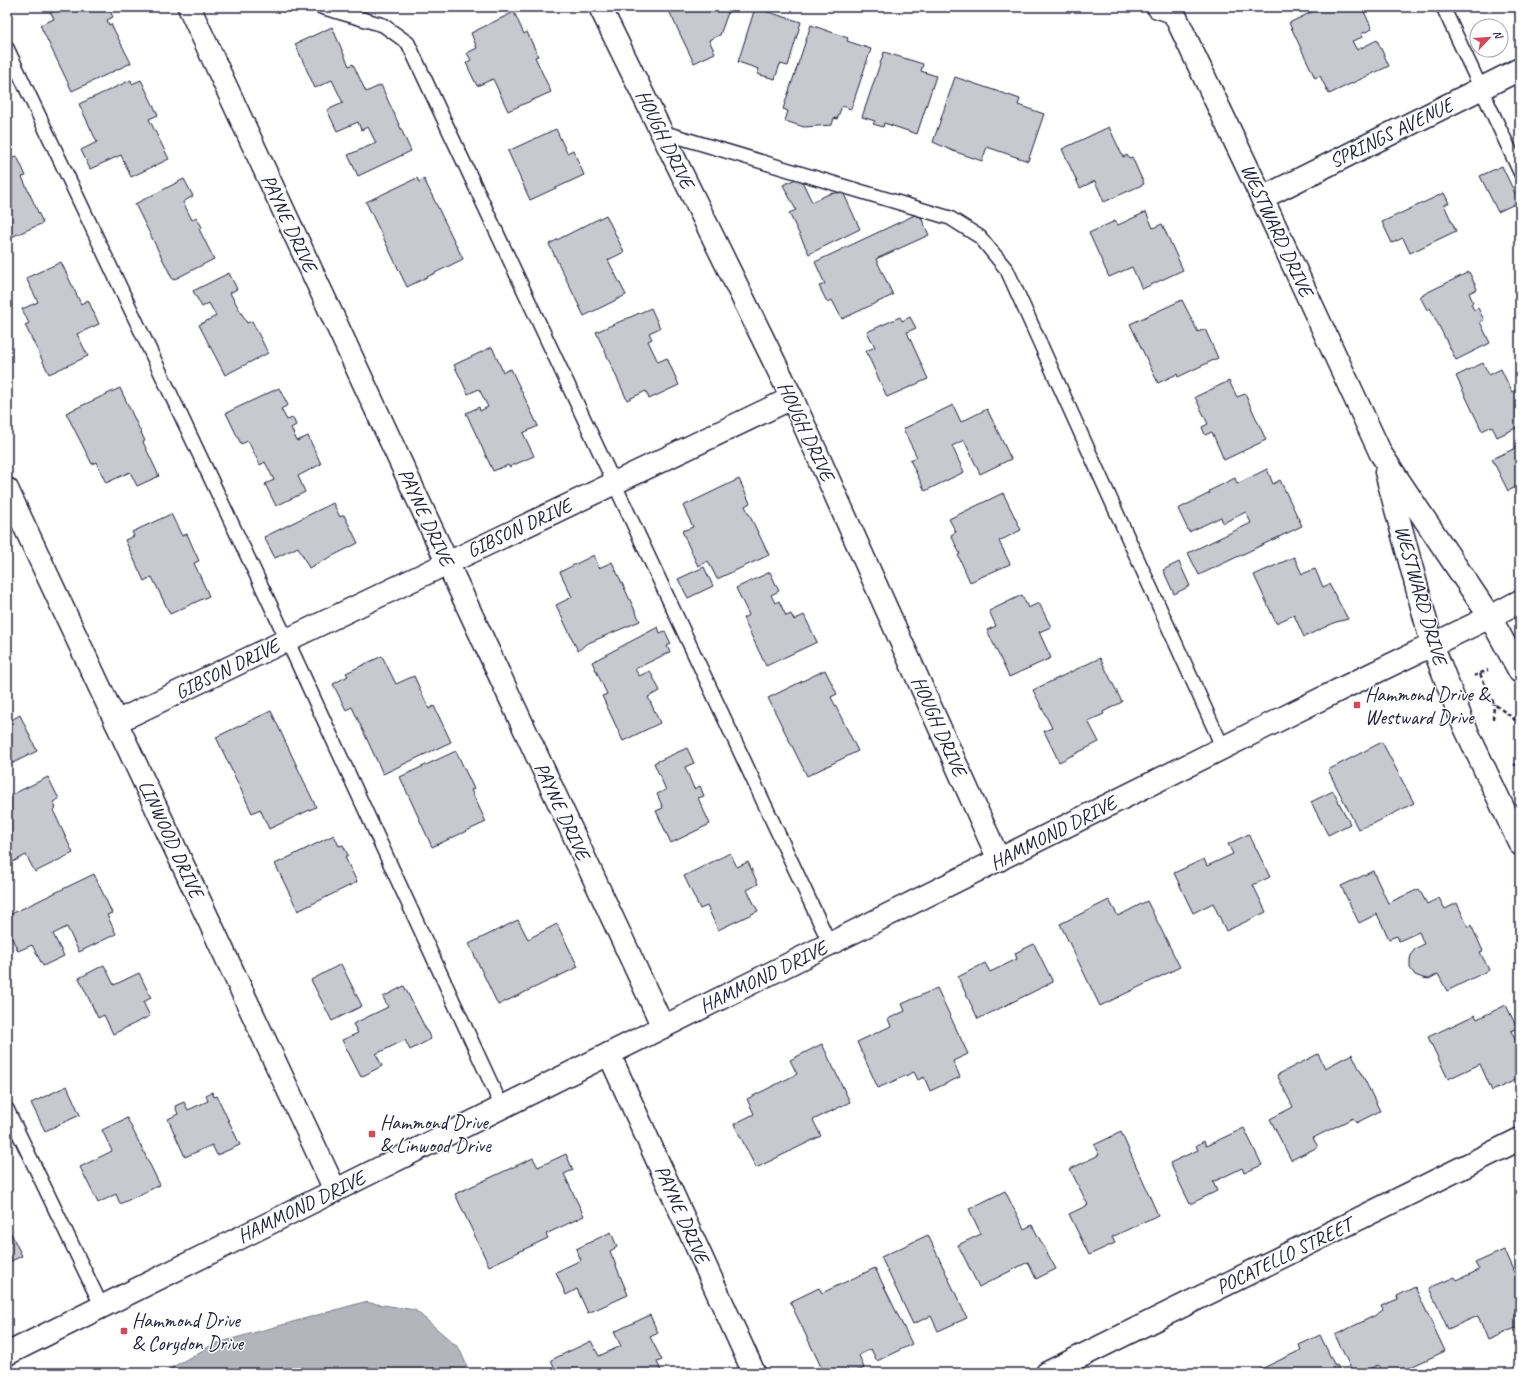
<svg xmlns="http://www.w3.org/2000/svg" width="1527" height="1380" viewBox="0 0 1527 1380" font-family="Caveat,sans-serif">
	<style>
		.water { fill: #b4b4bc; stroke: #7a7a88 }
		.building { fill: #c8c8cf; stroke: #22223b }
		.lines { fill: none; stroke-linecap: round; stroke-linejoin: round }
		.lane-casing { stroke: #22223b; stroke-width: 16 }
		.street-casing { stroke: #22223b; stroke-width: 25 }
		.secondary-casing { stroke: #22223b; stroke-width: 25 }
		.path { stroke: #22223b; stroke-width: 2.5; stroke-dasharray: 4 3; stroke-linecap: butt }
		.lane { stroke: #fff; stroke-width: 13 }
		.street { stroke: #fff; stroke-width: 22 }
		.secondary { stroke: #fff; stroke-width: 22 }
		.poi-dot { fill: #d1495b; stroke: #fff; stroke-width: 1.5 }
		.labels { text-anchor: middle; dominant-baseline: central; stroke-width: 3; stroke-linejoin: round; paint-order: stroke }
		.street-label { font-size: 20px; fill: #22223b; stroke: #fff }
		.poi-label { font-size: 20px; fill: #22223b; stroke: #fff; text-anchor: start }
	</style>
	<rect width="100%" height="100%" fill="#fff"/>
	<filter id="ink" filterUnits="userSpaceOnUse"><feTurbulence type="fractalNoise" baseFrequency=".025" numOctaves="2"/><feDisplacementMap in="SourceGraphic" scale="8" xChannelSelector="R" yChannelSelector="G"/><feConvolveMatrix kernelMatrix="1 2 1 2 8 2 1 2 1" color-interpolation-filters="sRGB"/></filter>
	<g filter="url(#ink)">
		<path class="water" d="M364,1302L415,1310L459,1348L470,1373H162L214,1344Z"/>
		<g class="building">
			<path d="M48,7H108L113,17L107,20L109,25L111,24L131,63L72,91L40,25L54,19Z"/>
			<path d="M667,7H730L720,35L709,40L715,53L694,63Z"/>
			<path d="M1322,7H1362L1372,29L1361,34L1363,37L1352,41L1357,50L1377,40L1389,66L1329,94L1320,76L1315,78L1289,23Z"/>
			<path d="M755,8L801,22L788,66L780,64L775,79L757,74L759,69L738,62Z"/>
			<path d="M514,12L524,34L527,32L538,56L535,57L551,92L508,111L493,79L477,86L466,63L471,60L467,53L477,48L471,33Z"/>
			<path d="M811,25L848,38L847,41L871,49L851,109L842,106L837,119L834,118L832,125L804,127L785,121L788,111L783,109Z"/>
			<path d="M332,27L349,66L353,64L366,92L381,85L411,151L358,176L348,155L376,143L368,127L361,130L358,122L337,131L327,110L343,103L332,80L315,88L295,44Z"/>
			<path d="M884,52L923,64L921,71L936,76L917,134L884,123L883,127L873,124L875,121L862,117Z"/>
			<path d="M955,77L1020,99L1018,105L1044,114L1028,161L987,147L982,161L953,151L933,142Z"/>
			<path d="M131,80L132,84L141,80L158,115L149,119L169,159L131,177L121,155L90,169L81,150L97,142L79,104Z"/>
			<path d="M1109,127L1123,157L1127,155L1129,158L1132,157L1144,184L1104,202L1095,181L1080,188L1062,149Z"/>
			<path d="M556,129L567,153L573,150L584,175L530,200L508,151Z"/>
			<path d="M17,156L26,176L22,177L43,223L7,239V161Z"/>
			<path d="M1502,166L1519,202L1498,212L1480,176Z"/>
			<path d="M800,177L812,202L829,194L843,192L860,229L809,254L789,213L796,210L783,185Z"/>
			<path d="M417,178L419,182L424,179L463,259L407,287L366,202Z"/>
			<path d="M184,179L193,196L183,202L192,220L196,217L202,227L199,229L214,259L173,280L135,204Z"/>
			<path d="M1444,193L1449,203L1444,205L1456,231L1410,253L1403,238L1392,243L1382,222Z"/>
			<path d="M1146,212L1153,228L1162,224L1183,270L1142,289L1132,267L1109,277L1089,233L1115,221L1118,225Z"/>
			<path d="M919,213L929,235L876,259L893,295L842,319L832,300L827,302L819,286L825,284L815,262Z"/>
			<path d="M606,215L624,252L608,260L626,295L584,316L549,244Z"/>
			<path d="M61,262L81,304L88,300L99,324L77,334L88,356L49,374L25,325L29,323L22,309L38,302L26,278Z"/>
			<path d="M1469,272L1477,289L1469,293L1473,302L1471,304L1474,310L1478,308L1484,320L1480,322L1490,343L1456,360L1430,308L1427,310L1420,296Z"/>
			<path d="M229,273L237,289L230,293L247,323L252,321L268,353L225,375L199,325L216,316L209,303L202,307L193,291Z"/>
			<path d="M1182,300L1198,332L1205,329L1218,358L1178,377L1177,374L1158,383L1130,324Z"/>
			<path d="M651,308L660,328L649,333L652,339L648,341L658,362L667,358L679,385L649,399L646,391L627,400L596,332Z"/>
			<path d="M900,317L902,321L910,317L916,328L907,332L928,379L887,397L866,351L875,347L867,332Z"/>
			<path d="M492,347L503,372L511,369L538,426L523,433L534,456L509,467L508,465L493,471L466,413L479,407L480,411L488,407L479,389L468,394L454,365Z"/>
			<path d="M1483,363L1489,375L1501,369L1512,392L1520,388V426L1497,437L1492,426L1482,431L1456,376Z"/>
			<path d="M1229,381L1237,397L1245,394L1266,440L1224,460L1212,432L1205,435L1202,427L1208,424L1195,397Z"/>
			<path d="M120,388L145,441L143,442L159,476L137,486L130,472L106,483L96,462L92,464L66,413Z"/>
			<path d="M279,388L288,405L281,409L287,420L293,418L296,425L291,428L297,441L308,436L321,464L298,476L305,492L276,506L265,484L274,480L265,462L260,465L248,441L241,444L226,413Z"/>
			<path d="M953,405L961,422L987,409L1011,459L980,474L964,440L952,446L964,472L925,491L910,460L917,457L903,429Z"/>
			<path d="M1520,446V485L1508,491L1492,459Z"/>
			<path d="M1267,469L1273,484L1280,480L1302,526L1199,575L1188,553L1251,523L1246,512L1223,523L1221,517L1189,532L1178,509L1210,493L1209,491L1235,478L1237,484Z"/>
			<path d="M739,479L750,503L745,506L769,555L717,579L708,561L698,566L690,549L682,531L693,527L683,506Z"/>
			<path d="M1003,493L1021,530L999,541L1010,564L970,582L958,555L960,554L951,535L956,532L949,519Z"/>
			<path d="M333,503L340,517L344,515L358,543L309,568L298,547L275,558L264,537Z"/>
			<path d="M171,514L182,536L187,534L199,561L194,563L209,596L170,614L152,577L144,581L125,540L134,536L132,532Z"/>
			<path d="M594,555L599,568L612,562L640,621L586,644L578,651L556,605L572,597L560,572Z"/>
			<path d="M1294,557L1302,574L1315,569L1323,587L1329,584L1348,619L1336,622L1304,637L1294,615L1276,623L1254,575Z"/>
			<path d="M1179,562L1190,586L1174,594L1163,570Z"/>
			<path d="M704,567L713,586L688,598L678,579Z"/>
			<path d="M770,572L779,591L771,595L775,603L779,601L786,616L791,614L794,620L804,615L817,642L766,666L743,618L749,615L736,588Z"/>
			<path d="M1022,595L1028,608L1039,603L1051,627L1039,632L1051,658L1009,677L987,630L996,626L989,611Z"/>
			<path d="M658,627L660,633L665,631L671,644L667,646L670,652L635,669L639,676L650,671L660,691L648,697L660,723L623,741L602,696L607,694L592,662Z"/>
			<path d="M382,656L396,684L414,676L429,709L434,706L451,742L383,774L352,707L346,710L333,684L348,676L346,673Z"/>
			<path d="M1100,658L1122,702L1103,712L1104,714L1088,721L1099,742L1059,762L1044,731L1052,728L1033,690Z"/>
			<path d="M825,670L837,694L831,697L858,751L807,776L768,698Z"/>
			<path d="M271,711L316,807L269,829L260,809L252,813L216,737Z"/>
			<path d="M20,715L37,751L7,766V721L8,722Z"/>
			<path d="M1382,742L1414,803L1373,824L1358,829L1328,770Z"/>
			<path d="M687,748L694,763L685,767L694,789L700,786L704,796L698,798L710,824L671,843L656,811L663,808L657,794L666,790L654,763Z"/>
			<path d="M456,751L474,789L471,790L486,822L432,847L400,777Z"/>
			<path d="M48,777L59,799L53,802L56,808L53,810L73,853L35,872L26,855L7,865V797Z"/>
			<path d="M1333,791L1350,824L1328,835L1311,802Z"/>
			<path d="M1249,834L1270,877L1253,885L1266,912L1226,931L1213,903L1193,913L1174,873L1204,859L1207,866L1233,854L1228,844Z"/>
			<path d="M334,835L339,846L343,845L348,855L345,857L357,882L298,911L275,864Z"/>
			<path d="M730,853L737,867L748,862L758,884L747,890L758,911L718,930L707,906L700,909L684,876Z"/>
			<path d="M1373,871L1388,903L1419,889L1427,904L1439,898L1445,909L1457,903L1468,927L1471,925L1483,951L1480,952L1489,970L1447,991L1438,974L1429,979L1423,978L1415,975L1410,968V959L1412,953L1415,949L1424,944L1419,932L1399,941L1397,936L1389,939L1377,914L1359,923L1341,886Z"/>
			<path d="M94,874L112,913L107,915L116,934L79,952L67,927L53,934L64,956L43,966L32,945L18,951L7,928V916Z"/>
			<path d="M1109,900L1118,916L1147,901L1180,967L1100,1006L1060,924Z"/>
			<path d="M518,920L528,939L557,924L578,967L498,1005L469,944Z"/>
			<path d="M1034,944L1053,982L978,1019L958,977L985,963L990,972L1017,959L1015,953Z"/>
			<path d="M341,964L362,1006L332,1021L311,980Z"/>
			<path d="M104,965L114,985L139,973L151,998L143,1002L150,1016L113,1034L104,1015L98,1018L79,978Z"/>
			<path d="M404,986L431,1039L410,1050L405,1040L376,1054L382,1066L361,1077L342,1040L358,1033L353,1024L388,1007L383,997Z"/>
			<path d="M937,988L968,1054L953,1061L960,1077L930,1091L924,1077L918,1080L914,1072L878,1088L857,1042L891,1026L888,1019L905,1011L902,1004Z"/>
			<path d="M1506,1005L1517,1028L1511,1031L1518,1045L1520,1044V1078L1492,1091L1480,1064L1448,1079L1428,1037L1475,1015L1477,1019Z"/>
			<path d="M822,1044L850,1102L813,1120L821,1136L756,1168L734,1124L754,1114L747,1099L797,1074L790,1060Z"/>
			<path d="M1318,1054L1325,1068L1352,1054L1380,1111L1356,1123L1353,1118L1313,1138L1318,1147L1291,1160L1270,1119L1293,1107L1277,1075Z"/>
			<path d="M67,1086L80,1115L45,1131L31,1103Z"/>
			<path d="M212,1092L214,1097L217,1096L240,1145L217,1155L212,1145L185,1157L168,1119L178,1114L175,1106L184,1102L188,1110L208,1101L206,1095Z"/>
			<path d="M127,1118L160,1185L120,1204L116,1194L98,1203L80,1167L112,1151L102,1130Z"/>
			<path d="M1244,1128L1262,1165L1244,1173L1242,1168L1213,1182L1217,1191L1190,1204L1170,1163L1198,1150L1196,1146L1204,1141L1206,1146Z"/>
			<path d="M1121,1132L1158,1215L1112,1237L1115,1243L1089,1255L1069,1214L1088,1205L1070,1169L1099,1155L1094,1145Z"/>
			<path d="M566,1154L573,1170L564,1174L584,1216L546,1234L548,1238L489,1266L455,1194L533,1158L538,1167Z"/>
			<path d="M1005,1191L1024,1229L1032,1225L1056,1269L1036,1279L1028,1262L979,1287L958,1245L981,1234L969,1209Z"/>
			<path d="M7,1225L22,1256L7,1263Z"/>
			<path d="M611,1232L617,1247L610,1251L628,1295L588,1313L577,1289L566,1295L556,1272L581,1260L576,1249Z"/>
			<path d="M928,1235L967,1318L938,1331L931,1316L913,1324L881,1257Z"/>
			<path d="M1504,1250L1520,1286V1326L1488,1340L1478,1316L1448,1329L1429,1288L1455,1277L1457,1280L1479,1270L1475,1263Z"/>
			<path d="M875,1268L912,1344L877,1361L871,1349L859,1355L864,1368L853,1373H824L790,1302L819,1288L822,1293Z"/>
			<path d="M1415,1287L1445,1351L1398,1373H1382L1378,1365L1362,1373H1353L1335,1335L1374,1316L1383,1310L1381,1306L1398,1299L1397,1296Z"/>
			<path d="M650,1315L658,1333L650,1337L662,1360L657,1362L662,1373H557L551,1360L591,1341L599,1356L621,1346L614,1332Z"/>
			<path d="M1320,1335L1335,1366L1337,1365L1341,1373H1258L1257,1371L1301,1350L1299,1345Z"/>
		</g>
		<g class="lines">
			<g class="lane-casing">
				<g id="lane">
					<path d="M321,7L383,25L408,43L830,944"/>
					<path d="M1443,7L1520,172"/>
					<path d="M7,48L287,640L502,1107"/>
					<path d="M662,132L950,218L980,237L1007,270L1223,748"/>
					<path d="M7,1109L102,1307"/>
				</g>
			</g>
			<g class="street-casing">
				<g id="street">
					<path d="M189,7L663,1027"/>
					<path d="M600,7L792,398L999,860"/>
					<path d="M1158,7L1173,12"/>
					<path d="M1262,198L1520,69"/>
					<path d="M7,489L335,1190"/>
					<path d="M1490,617L1520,601"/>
					<path d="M116,722L792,398"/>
					<path d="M609,1054L754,1373"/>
					<path d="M1047,1373L1520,1139"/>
				</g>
			</g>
			<g class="secondary-casing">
				<g id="secondary">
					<path d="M1171,7L1262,198L1381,454L1490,617L1520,672"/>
					<path d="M1386,472L1432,644L1462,721L1520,844"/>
					<path d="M7,1354L1347,686L1490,617"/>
				</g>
			</g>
			<g class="path">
				<path d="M1480,674L1494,704L1513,718L1520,727"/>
				<path d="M1474,676L1488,670"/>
				<path d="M1493,719L1494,704"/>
				<path d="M1514,764L1520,767"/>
			</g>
			<use href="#lane" class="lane"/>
			<use href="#street" class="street"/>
			<use href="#secondary" class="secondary"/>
		</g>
	</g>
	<g class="poi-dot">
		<rect x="1353" y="701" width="8" height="8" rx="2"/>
		<rect x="368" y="1130" width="8" height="8" rx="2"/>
		<rect x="120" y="1327" width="8" height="8" rx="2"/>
	</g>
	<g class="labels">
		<g class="street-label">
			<text transform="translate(1391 133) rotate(-26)">SPRINGS AVENUE</text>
			<text transform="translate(665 139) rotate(64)">HOUGH DRIVE</text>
			<text transform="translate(289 223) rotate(65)">PAYNE DRIVE</text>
			<text transform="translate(1277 230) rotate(65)">WESTWARD DRIVE</text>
			<text transform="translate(806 431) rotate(65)">HOUGH DRIVE</text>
			<text transform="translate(426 517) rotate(65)">PAYNE DRIVE</text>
			<text transform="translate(519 528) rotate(-25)">GIBSON DRIVE</text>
			<text transform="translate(1421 595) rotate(74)">WESTWARD DRIVE</text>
			<text transform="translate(227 669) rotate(-26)">GIBSON DRIVE</text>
			<text transform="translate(939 726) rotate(66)">HOUGH DRIVE</text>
			<text transform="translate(562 811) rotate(65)">PAYNE DRIVE</text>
			<text transform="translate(1053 833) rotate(-27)">HAMMOND DRIVE</text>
			<text transform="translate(171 839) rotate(65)">LINWOOD DRIVE</text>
			<text transform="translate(763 977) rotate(-26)">HAMMOND DRIVE</text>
			<text transform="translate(301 1207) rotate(-26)">HAMMOND DRIVE</text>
			<text transform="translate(682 1214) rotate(66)">PAYNE DRIVE</text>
			<text transform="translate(1284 1256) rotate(-26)">POCATELLO STREET</text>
		</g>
		<g class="poi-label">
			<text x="1365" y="694">Hammond Drive &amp;<tspan x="1365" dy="23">Westward Drive</tspan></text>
			<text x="380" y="1122">Hammond Drive<tspan x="380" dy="23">&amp; Linwood Drive</tspan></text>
			<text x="132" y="1320">Hammond Drive<tspan x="132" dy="23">&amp; Corydon Drive</tspan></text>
		</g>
	</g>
	<rect width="1527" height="1380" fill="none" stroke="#fff" stroke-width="24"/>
	<rect x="12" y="12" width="1503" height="1356" fill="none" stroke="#22223b" stroke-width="1.5" filter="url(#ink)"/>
	<g transform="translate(1489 38) rotate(65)"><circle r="19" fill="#ffffff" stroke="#a7a7b1"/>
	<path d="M0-3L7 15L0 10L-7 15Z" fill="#d1495b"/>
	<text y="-6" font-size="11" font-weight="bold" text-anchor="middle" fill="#22223b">N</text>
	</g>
</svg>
